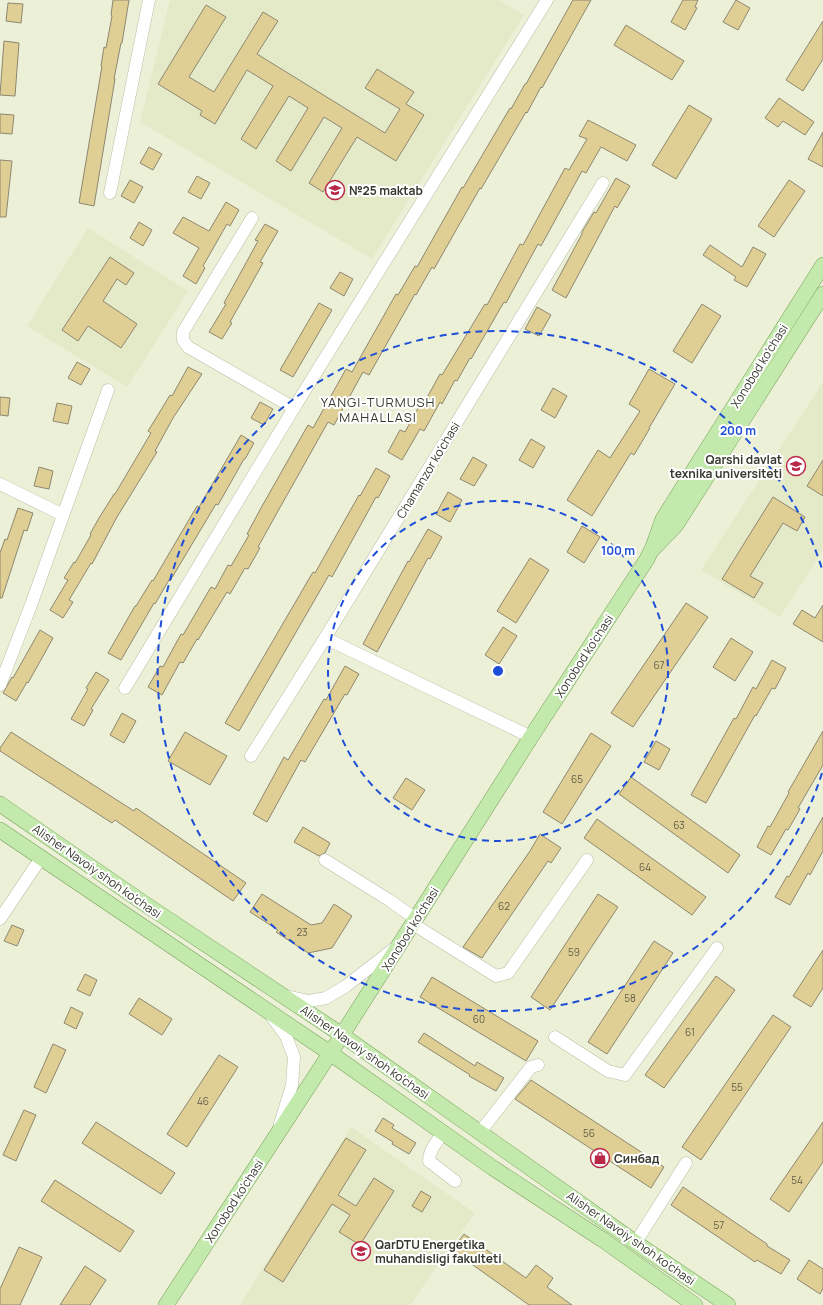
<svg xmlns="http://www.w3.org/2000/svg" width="823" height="1305" viewBox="0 0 823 1305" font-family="Manrope,sans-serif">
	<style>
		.built { fill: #e4eac8 }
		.building { fill: #e0cf95; stroke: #8d8770 }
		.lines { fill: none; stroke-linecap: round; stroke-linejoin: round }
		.minor-casing { stroke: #babea5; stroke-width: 13 }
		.major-casing { stroke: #79a25e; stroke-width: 16 }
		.minor { stroke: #fff; stroke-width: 12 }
		.major { stroke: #c4e9ad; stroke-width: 15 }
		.ring { fill: none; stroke: #1d4ed8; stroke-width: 2; stroke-dasharray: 7 5 }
		.labels { text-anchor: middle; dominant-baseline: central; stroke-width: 4; stroke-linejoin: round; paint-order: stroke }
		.number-label { font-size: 10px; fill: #615e48 }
		.poi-label { font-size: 12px; font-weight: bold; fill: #37392f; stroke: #fff; text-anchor: start }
		.street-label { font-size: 12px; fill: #37392f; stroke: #fff }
		.neighbourhood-label { font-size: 13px; letter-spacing: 1px; fill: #37392f; stroke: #fff }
		.centre { fill: #1d4ed8; stroke: #fff; stroke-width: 2 }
		.ring-label { font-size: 12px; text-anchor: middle; font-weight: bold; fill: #1d4ed8; stroke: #fff; stroke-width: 4; stroke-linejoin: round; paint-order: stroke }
	</style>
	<rect width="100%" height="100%" fill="#ecf0d7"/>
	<g class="built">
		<path d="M170,0H498L524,15L372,259L140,122Z"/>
		<path d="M88,228L188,291L127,387L27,326Z"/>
		<path d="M823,382V550L780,617L701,570Z"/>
		<path d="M351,1127L475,1213L410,1305H240Z"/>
	</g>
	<g class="building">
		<path d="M113,0H129L122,43H121L114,79H115L94,206L79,203L102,66H101L104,47L106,48L112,16L111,15Z"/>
		<path d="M573,0H591L542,88L541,87L527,113L526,112L481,189L480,188L434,269L432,267L416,295L415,294L369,375L363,372L334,425L328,422L273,520L258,547L260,548L248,569L245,568L230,594L227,592L198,640L197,639L183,663L180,662L162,695L148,687L160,666L163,667L181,634L183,635L211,587L215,589L228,565L231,566L249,535L247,534L261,508L308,425L313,428L346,369L352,372L396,294L398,295L415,266L417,267L462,187L463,188L510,108L511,109L525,84H526Z"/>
		<path d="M683,0H698L695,7L697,8L685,30L671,22Z"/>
		<path d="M736,0L750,8L738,30L723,22Z"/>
		<path d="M8,3L23,4L21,23L6,21Z"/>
		<path d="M206,5L226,17L189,77L214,92L263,12L278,21L257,54L385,133L400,109L365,88L377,69L414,92L406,104L424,115L396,161L357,137L323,192L309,183L342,128L324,117L291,171L276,161L308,108L289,96L256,149L241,139L273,86L247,70L215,124L200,115L202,111L158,84Z"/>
		<path d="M823,21V59L803,91L786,80Z"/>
		<path d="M626,25L684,61L672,80L614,45Z"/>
		<path d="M4,41L19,43L15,96L0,95Z"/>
		<path d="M779,98L814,122L805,135L783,121L778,127L765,118Z"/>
		<path d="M689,105L712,119L676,179L652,165Z"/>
		<path d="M0,114L14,115L12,134L0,133Z"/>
		<path d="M588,120L636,145L627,161L601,147L586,173L582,171L541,246L538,244L506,303L504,302L471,359L470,358L457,381L455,380L442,404L440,402L424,431L420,429L402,460L388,452L400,430L405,432L422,401L424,403L440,374L442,375L485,304L487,305L520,244L523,245L565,168L569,170L587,139L579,136Z"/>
		<path d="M823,132V167L808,159Z"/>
		<path d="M149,147L162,154L153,170L140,163Z"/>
		<path d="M0,160L12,161L6,217H0Z"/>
		<path d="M197,176L210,183L201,199L188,192Z"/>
		<path d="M616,178L630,186L617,208L615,206L566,298L552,290L582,234V232L594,212L596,213Z"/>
		<path d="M130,180L143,187L134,203L121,196Z"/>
		<path d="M789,180L805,191L774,237L758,226Z"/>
		<path d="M226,202L239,210L230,226L227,224L203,266L205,268L196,284L183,276L199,248L173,233L183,217L209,231Z"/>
		<path d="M139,222L152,230L143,246L130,238Z"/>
		<path d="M265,224L278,231L260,262L263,263L230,322L232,323L222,339L209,332L226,304L224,303L258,241L255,240Z"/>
		<path d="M710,245L742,267L753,247L766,254L747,287L734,280L736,277L703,255Z"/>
		<path d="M110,257L134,273L126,285L117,279L103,301L137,324L121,348L88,326L78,341L62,330Z"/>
		<path d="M340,272L353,279L344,296L330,288Z"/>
		<path d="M319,303L332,310L293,377L280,370Z"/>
		<path d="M702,304L721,316L692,363L673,351Z"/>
		<path d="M537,307L551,315L539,336L525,329Z"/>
		<path d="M77,362L90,369L81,385L68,378Z"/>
		<path d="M188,367L202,374L173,418L155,451L157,452L117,517L92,564L91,563L69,600L73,602L63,618L50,610L68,580L64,578L74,562L75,563L91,535L90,534L99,518L114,494H115L151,433L148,431L158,415L170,395L172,396Z"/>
		<path d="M649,369L675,384L649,428H650L634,455L631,453L592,516L567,500L598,450L610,458L640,411L629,404Z"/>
		<path d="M553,388L567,396L555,418L541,410Z"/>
		<path d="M0,397L10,398L8,416L0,415Z"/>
		<path d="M260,402L273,409L264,425L251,418Z"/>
		<path d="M57,403L72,406L68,424L53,421Z"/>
		<path d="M241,435L254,443L245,459H244L218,505L216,504L170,581L169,580L155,604L154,603L121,660L108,653L135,606H136L152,580L153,581L197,506L199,507Z"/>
		<path d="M531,439L545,447L533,468L519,460Z"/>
		<path d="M473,457L487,465L474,486L460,479Z"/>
		<path d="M823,460V496L807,486Z"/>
		<path d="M39,467L53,471L49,489L34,486Z"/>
		<path d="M376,468L390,476L378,498L376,497L332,577L329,575L239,731L225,723L313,572L315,573L359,495L360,496Z"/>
		<path d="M448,492L462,500L450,522L436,514Z"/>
		<path d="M773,497L805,517L797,531L783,523L750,576L763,583L754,598L722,579Z"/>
		<path d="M18,508L33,513L27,531L24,530L2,598H0V553L5,539L7,540Z"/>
		<path d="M582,526L600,537L584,563L567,552Z"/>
		<path d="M428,529L442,537L430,559L428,558L377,652L363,644L408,561L409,562Z"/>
		<path d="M530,558L549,570L516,623L497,611Z"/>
		<path d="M686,603L708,617L633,727L611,713Z"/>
		<path d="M823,605V642L793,624L802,610L815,618Z"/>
		<path d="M503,627L517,636L499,664L485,655Z"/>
		<path d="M40,630L53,638L28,683L27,682L16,701L3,693L12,677L13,678Z"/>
		<path d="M731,638L753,652L735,681L713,667Z"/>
		<path d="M772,660L786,668L775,689L772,688L756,716L755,715L706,803L691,795L734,718L736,719L753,687L756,689Z"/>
		<path d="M345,666L359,674L347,695L345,694L305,762L301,760L267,822L253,814L284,757L288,760L324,699L326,700Z"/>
		<path d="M96,672L109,680L91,709L93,710L84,726L71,719L88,689L86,688Z"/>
		<path d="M122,713L136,721L124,743L110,735Z"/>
		<path d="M823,731V765L798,808L800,809L788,830L786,829L771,855L757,847L768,826L770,827L789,793L788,792Z"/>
		<path d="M11,732L134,811L136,808L246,883L233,901L115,820L112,823L0,751V748Z"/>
		<path d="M185,732L227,756L210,785L168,761Z"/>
		<path d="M591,733L611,746L562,824L543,812Z"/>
		<path d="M656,741L670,749L659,770L644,762Z"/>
		<path d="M631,777L740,855L728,873L619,794Z"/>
		<path d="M406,778L425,790L412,810L393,798Z"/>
		<path d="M823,817V851L810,875L808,873L790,905L775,897L787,876L789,877Z"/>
		<path d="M597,819L706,897L692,915L584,838Z"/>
		<path d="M303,827L330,843L325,853L319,856L294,842Z"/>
		<path d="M540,834L561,848L551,863L548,861L482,958L463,947L530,851Z"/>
		<path d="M262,894L311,925L322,923L334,904L352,916L332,948L308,953L276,932L278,930L250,912Z"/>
		<path d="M598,894L618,907L550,1010L531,997Z"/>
		<path d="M12,925L24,930L17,946L4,941Z"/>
		<path d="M654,941L673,953L607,1054L588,1042Z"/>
		<path d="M823,950V988L811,1007L793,996Z"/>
		<path d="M85,974L97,980L90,996L77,990Z"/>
		<path d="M716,976L735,990L664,1088L645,1075Z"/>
		<path d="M432,977L538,1041L526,1061L420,997Z"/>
		<path d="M139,998L172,1019L162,1035L129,1014Z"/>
		<path d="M71,1007L83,1013L76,1029L64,1023Z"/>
		<path d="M773,1015L791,1027L701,1160L682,1147Z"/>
		<path d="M424,1033L475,1066L477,1062L504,1078L496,1091L469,1076L470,1075L418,1042Z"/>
		<path d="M53,1044L66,1050L46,1093L34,1087Z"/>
		<path d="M219,1055L238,1067L187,1147L167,1134Z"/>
		<path d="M531,1080L664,1167L651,1188L515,1099Z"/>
		<path d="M24,1110L36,1115L16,1161L3,1155Z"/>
		<path d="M383,1118L394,1125L392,1128L416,1143L409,1154L392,1144L393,1142L375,1131Z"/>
		<path d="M96,1122L175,1173L161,1194L82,1143Z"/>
		<path d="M823,1122V1162L789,1212L770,1199Z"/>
		<path d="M346,1138L366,1150L338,1195L356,1206L374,1178L394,1191L360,1245L339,1232L350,1215L332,1204L283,1282L264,1270Z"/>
		<path d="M55,1180L134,1231L120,1252L41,1201Z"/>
		<path d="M683,1187L767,1244V1246L790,1260L781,1274L757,1260L755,1262L671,1205Z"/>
		<path d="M421,1191L431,1197L422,1212L412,1206Z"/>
		<path d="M464,1234L526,1278L536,1265L553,1278L547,1287L572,1305H529L452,1250Z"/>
		<path d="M19,1247L42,1257L20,1305H0V1289Z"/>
		<path d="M809,1260L823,1269V1288L820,1294L797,1279Z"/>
		<path d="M85,1266L106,1280L90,1305H60Z"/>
	</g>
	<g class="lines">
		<g class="minor-casing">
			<g id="minor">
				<path d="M110,193L149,0"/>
				<path d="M252,218L183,332V340L188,347L294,408"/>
				<path d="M0,484L63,515"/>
				<path d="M325,638L531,737"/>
				<path d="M0,685L31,605L108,390"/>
				<path d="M125,688L294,408L547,0"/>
				<path d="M251,756L325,638L603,183"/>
				<path d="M325,860L389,900L416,919"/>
				<path d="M0,919L41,858"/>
				<path d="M413,924L496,976L508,973L587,860"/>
				<path d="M286,996L309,1001L326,998L346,986L395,948"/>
				<path d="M272,1017L286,1036L294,1057L292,1085L280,1124"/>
				<path d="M555,1037L608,1071L625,1075L717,948"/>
				<path d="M480,1132L531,1067L538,1065"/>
				<path d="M443,1133C437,1142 429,1150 429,1161L455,1181"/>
				<path d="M636,1242L686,1163"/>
			</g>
		</g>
		<g class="major-casing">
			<g id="major">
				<path d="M653,547L663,519L823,265"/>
				<path d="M0,804L145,904L342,1035L642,1247L728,1305"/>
				<path d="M0,830L330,1053L493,1168L603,1240L695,1305"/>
				<path d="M166,1305L342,1035L531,737L647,559L651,551L676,525L823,294"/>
			</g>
		</g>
		<use href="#minor" class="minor"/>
		<use href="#major" class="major"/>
	</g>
	<g class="ring">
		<circle cx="498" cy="671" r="170"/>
		<path d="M822 773A340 340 0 1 1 822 569"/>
	</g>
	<defs>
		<g id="school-ring" transform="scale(1)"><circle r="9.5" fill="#fff" stroke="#ba2849" stroke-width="1.5"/><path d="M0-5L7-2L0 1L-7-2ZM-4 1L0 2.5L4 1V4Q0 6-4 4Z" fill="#ba2849"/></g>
		<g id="university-ring" transform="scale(1)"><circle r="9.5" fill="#fff" stroke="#ba2849" stroke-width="1.5"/><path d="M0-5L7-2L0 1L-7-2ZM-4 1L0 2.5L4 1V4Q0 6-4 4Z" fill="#ba2849"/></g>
		<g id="shop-ring" transform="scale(1)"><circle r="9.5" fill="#fff" stroke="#ba2849" stroke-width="1.5"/><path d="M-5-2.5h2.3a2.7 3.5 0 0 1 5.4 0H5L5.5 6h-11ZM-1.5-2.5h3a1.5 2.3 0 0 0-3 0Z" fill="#ba2849"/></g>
	</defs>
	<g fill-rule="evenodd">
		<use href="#school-ring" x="335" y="190"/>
		<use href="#university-ring" x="796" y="466"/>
		<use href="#shop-ring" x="600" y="1158"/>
		<use href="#university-ring" x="361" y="1251"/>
	</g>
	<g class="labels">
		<g class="number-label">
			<text x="659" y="665">67</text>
			<text x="577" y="779">65</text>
			<text x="679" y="825">63</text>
			<text x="645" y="867">64</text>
			<text x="504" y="906">62</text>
			<text x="302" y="932">23</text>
			<text x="574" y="952">59</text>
			<text x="630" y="998">58</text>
			<text x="479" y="1019">60</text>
			<text x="690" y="1032">61</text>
			<text x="737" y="1087">55</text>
			<text x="203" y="1101">46</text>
			<text x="589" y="1133">56</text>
			<text x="797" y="1180">54</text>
			<text x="719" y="1225">57</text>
		</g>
		<g class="poi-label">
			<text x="349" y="190">№25 maktab</text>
			<text x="782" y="459" text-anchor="end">Qarshi davlat<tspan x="782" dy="14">texnika universiteti</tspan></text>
			<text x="614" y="1158">Синбад</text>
			<text x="375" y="1244">QarDTU Energetika<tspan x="375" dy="14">muhandisligi fakulteti</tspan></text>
		</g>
		<g class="street-label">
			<text transform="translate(759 366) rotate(-58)">Xonobod ko'chasi</text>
			<text transform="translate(428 470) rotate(-59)">Chamanzor ko'chasi</text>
			<text transform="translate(584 656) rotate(-57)">Xonobod ko'chasi</text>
			<text transform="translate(97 871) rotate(35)">Alisher Navoiy shoh ko'chasi</text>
			<text transform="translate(410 929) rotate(-58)">Xonobod ko'chasi</text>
			<text transform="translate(365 1052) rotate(35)">Alisher Navoiy shoh ko'chasi</text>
			<text transform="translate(234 1201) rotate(-57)">Xonobod ko'chasi</text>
			<text transform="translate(631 1238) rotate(35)">Alisher Navoiy shoh ko'chasi</text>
		</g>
		<g class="neighbourhood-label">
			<text x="378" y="402">YANGI-TURMUSH<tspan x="378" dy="15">MAHALLASI</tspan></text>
		</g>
	</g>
	<circle cx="498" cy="671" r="6" class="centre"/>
	<g class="ring-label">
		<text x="738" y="435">200 m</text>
		<text x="618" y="555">100 m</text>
	</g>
</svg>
